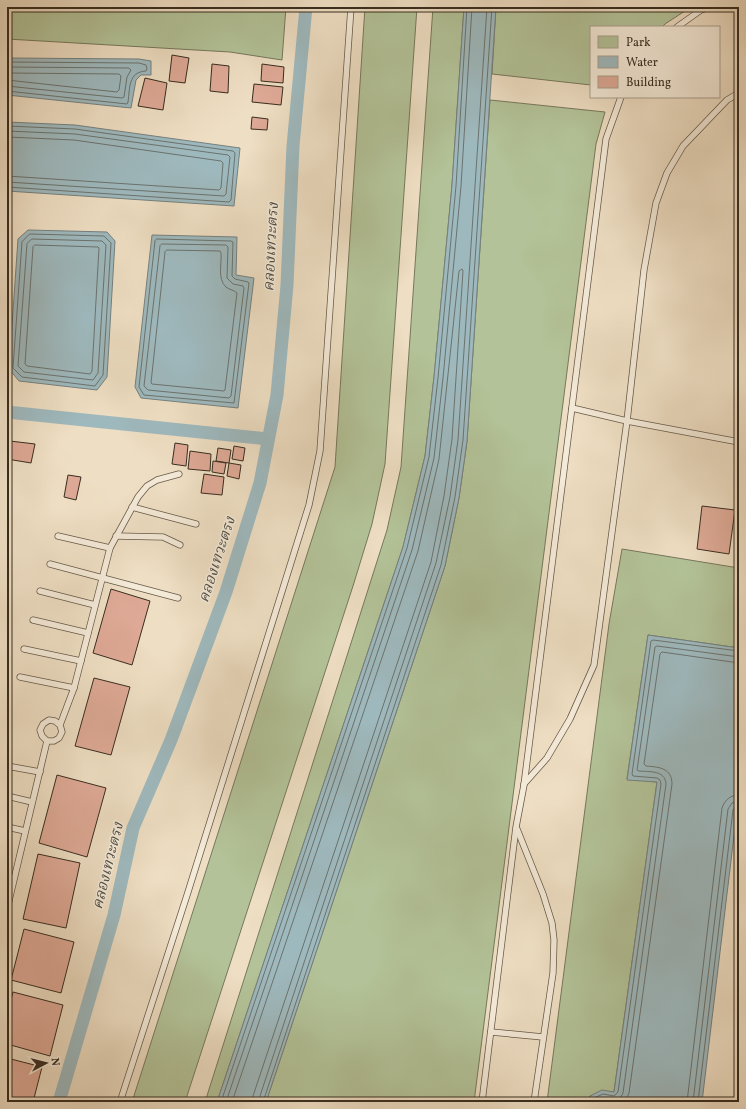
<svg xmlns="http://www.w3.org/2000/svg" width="746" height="1109" viewBox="0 0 746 1109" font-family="Vollkorn,'Noto Serif Thai',serif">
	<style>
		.green { fill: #b3c298; stroke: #76785c }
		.water { fill: #9eb9be; stroke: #75817f }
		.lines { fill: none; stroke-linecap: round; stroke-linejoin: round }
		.shore { stroke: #6b736f; stroke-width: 1 }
		.canal { stroke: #9eb9be; stroke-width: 13 }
		.building { fill: #dea996; stroke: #382d20 }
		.service-casing { stroke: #665949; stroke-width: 7 }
		.service { stroke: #f4ead8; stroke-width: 5.5 }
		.labels { text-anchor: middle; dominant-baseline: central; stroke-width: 3; stroke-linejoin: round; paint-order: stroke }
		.water-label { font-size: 15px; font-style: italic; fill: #525048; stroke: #f4ead8 }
	</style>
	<rect width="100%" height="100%" fill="#eedec3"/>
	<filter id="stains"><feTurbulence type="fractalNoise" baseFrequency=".005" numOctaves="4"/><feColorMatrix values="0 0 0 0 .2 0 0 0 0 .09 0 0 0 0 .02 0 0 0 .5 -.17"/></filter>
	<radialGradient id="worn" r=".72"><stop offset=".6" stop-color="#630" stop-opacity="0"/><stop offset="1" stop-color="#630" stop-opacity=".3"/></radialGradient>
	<g class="green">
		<path d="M7,7H286L282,60L230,52L7,39Z"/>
		<path d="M365,7H417L385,464L372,524L353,586L185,1102H132L335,467Z"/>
		<path d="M433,7H464L452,185L434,377L425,456L403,547L217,1102H205L387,530L401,467Z"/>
		<path d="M496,7H691L665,24L662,27H591V85L492,74Z"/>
		<path d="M490,100L605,112L596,144L474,1102H266L445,566L459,498L467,441Z"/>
		<path d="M622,549L739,568V648L648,635L627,779L657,782L614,1092L590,1096L589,1102H547L609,624Z"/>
	</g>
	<g class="water">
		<path d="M464,7H496L467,441L459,498L445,566L266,1102H217L403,547L425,456L434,377L452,185Z"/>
		<path d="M7,58L139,59L151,61V75H141L136,80L131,108L7,95Z"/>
		<path d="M7,122L75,125L240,148L234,206L7,191Z"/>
		<path d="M28,230L107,232L115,241L107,377L97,390L19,381L9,369L18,239Z"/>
		<path d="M152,235L237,237L236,275L254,278L238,408L141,398L135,387Z"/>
		<path d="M648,635L739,648V794L702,1102H589L590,1096L602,1090L614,1092L657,782L627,780Z"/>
	</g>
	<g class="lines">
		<g class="shore">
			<path d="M7,62L139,63L146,65L147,69L146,71C128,72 130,88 128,102L127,104L7,91"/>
			<path d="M7,67L129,68L131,70L127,77L124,97L122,98L7,86"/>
			<path d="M7,73L119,74L121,76L119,90L117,92L7,80"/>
			<path d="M7,126L75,129L233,151L235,153L231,200L229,202L7,187"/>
			<path d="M7,131L75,134L228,155L230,157L226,194L224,196L7,182"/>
			<path d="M7,137L74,140L221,161L223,163L221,188L219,190L7,176"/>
			<path d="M30,234L104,236L111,243L103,375L95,386L22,377L13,368L22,242Z"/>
			<path d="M32,239L102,241L106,245L98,373L93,380L24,372L18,366L27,244Z"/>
			<path d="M157,239L231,241L233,242L232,276L235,279L248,282L249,283L234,403L144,395L139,387L155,241Z"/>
			<path d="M162,244L226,245L228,247L227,278L233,284L243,286L244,288L231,396L229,398L148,390L144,386L160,246Z"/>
			<path d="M35,245L98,247L99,248L92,371L90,374L27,366L25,364L33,247Z"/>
			<path d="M167,250L220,251L221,253C222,263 217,279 226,287C230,290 234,290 237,293L225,390L224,391L152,384L151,383L165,252Z"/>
			<path d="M221,1102L407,548L429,457L438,378L456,186L467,7"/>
			<path d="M226,1102L412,550L434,458L443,378L461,186L472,7"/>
			<path d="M232,1102L418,551L439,459L459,271L462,269L463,271L452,439L444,496L431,562L253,1096L252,1102"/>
			<path d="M258,1102L436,563L450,497L458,440L487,7"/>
			<path d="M263,1102L441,565L455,497L463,440L492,7"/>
			<path d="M593,1102L594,1098L603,1094L614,1096L618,1092L661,784L660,780L657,778L633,776L632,774L651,641L653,640L739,651"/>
			<path d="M598,1102C608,1097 618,1105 623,1093L666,784C665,770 650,772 639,771L637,770L655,647L657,646L739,657"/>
			<path d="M625,1102L629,1093L672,784C672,768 659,767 646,766L644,764L660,654L662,652L739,663"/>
			<path d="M687,1102L722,808C725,800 730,795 739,795"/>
			<path d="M693,1102L728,809L732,803L739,801"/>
			<path d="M698,1102L733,810L735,807L739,806"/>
		</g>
		<g class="canal">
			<path d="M7,412L268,439"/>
			<path d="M59,1102L114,915L133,828L171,740L226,592L260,483L277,395L287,285L293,146L306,7"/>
		</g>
	</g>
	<g class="building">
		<path d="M172,55L189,58L185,83L169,81Z"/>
		<path d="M212,64L229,66L228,93L210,91Z"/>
		<path d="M262,64L284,67L283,83L261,81Z"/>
		<path d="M145,78L167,83L163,110L138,106Z"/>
		<path d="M254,84L283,87L281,105L252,102Z"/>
		<path d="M252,117L268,119L267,130L251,129Z"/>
		<path d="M10,441L35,444L31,463L7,459Z"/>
		<path d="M175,443L188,445L186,466L172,464Z"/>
		<path d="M234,446L245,448L243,461L232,459Z"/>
		<path d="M218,448L231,450L229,463L216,461Z"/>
		<path d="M190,451L211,454L210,471L188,469Z"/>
		<path d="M213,461L226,463L224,474L212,472Z"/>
		<path d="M229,463L241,465L239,479L227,476Z"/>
		<path d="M204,474L224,477L222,495L201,493Z"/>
		<path d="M68,475L81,477L76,500L64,497Z"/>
		<path d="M702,506L735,510L729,554L697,549Z"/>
		<path d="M111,589L150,601L132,665L93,653Z"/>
		<path d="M94,678L130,687L111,755L75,746Z"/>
		<path d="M57,775L106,788L87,857L39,843Z"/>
		<path d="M38,854L80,863L66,928L23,919Z"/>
		<path d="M24,929L74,942L61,993L11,980Z"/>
		<path d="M13,992L63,1005L50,1056L7,1044V1014Z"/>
		<path d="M7,1058L42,1067L33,1102H7Z"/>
	</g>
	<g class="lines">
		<g class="service-casing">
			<g id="service">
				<path d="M677,27L701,10L710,7"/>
				<path d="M572,408L627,421L739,442"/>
				<path d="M132,507L196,524"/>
				<path d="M58,536L110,548"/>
				<path d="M116,536L163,537L180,545"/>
				<path d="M50,564L178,598"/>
				<path d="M40,591L95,605"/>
				<path d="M33,620L88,633"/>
				<path d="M24,649L81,661"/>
				<path d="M20,677L74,688"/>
				<path d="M60,725L55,721L49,720L43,724L40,730L42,736L47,741H54L59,738L62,732L60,725L74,688L110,548L138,497L147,486L157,480L179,474"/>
				<path d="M7,766L40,772"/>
				<path d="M524,784L547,758L570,719L594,665L627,421L644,270L656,203L667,173L683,146L727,100L739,93"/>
				<path d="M7,796L32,802"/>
				<path d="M7,827L25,831"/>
				<path d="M517,829L543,894L552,923L554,940L553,973L534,1102"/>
				<path d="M7,909L47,741"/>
				<path d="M491,1032L543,1037"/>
				<path d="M120,1102L188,892L309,505L320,451L351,7"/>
				<path d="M482,1102L516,827L524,785L606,139L621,97"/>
			</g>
		</g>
		<use href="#service" class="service"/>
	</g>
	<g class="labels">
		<g class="water-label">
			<text transform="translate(272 247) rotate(-87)">คลองเทวะตรง</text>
			<text transform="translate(218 560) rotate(-72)">คลองเทวะตรง</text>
			<text transform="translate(109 866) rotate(-76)">คลองเทวะตรง</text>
		</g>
	</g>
	<rect width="746" height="1109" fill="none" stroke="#eedec3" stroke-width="24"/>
	<rect x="8" y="8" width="730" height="1093" fill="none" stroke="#382d20" stroke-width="2"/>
	<rect x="12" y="12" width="722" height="1085" fill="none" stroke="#382d20"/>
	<rect x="590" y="26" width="130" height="72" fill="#f4ead8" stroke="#a99e8e"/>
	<rect x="598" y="36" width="20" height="12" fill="#b3c298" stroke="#a99e8e"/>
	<text x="626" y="46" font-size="12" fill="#382d20">Park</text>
	<rect x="598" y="56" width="20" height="12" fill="#9eb9be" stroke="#a99e8e"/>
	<text x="626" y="66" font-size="12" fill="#382d20">Water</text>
	<rect x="598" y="76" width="20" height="12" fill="#dea996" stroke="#a99e8e"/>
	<text x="626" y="86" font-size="12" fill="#382d20">Building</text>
	<g transform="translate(46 1063) rotate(83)" stroke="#f4ead8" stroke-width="3" paint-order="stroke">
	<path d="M0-3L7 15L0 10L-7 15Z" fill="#382d20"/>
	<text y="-6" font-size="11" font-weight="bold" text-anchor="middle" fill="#382d20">N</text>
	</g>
	<rect width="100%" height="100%" filter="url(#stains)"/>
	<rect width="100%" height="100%" fill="url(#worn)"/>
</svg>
